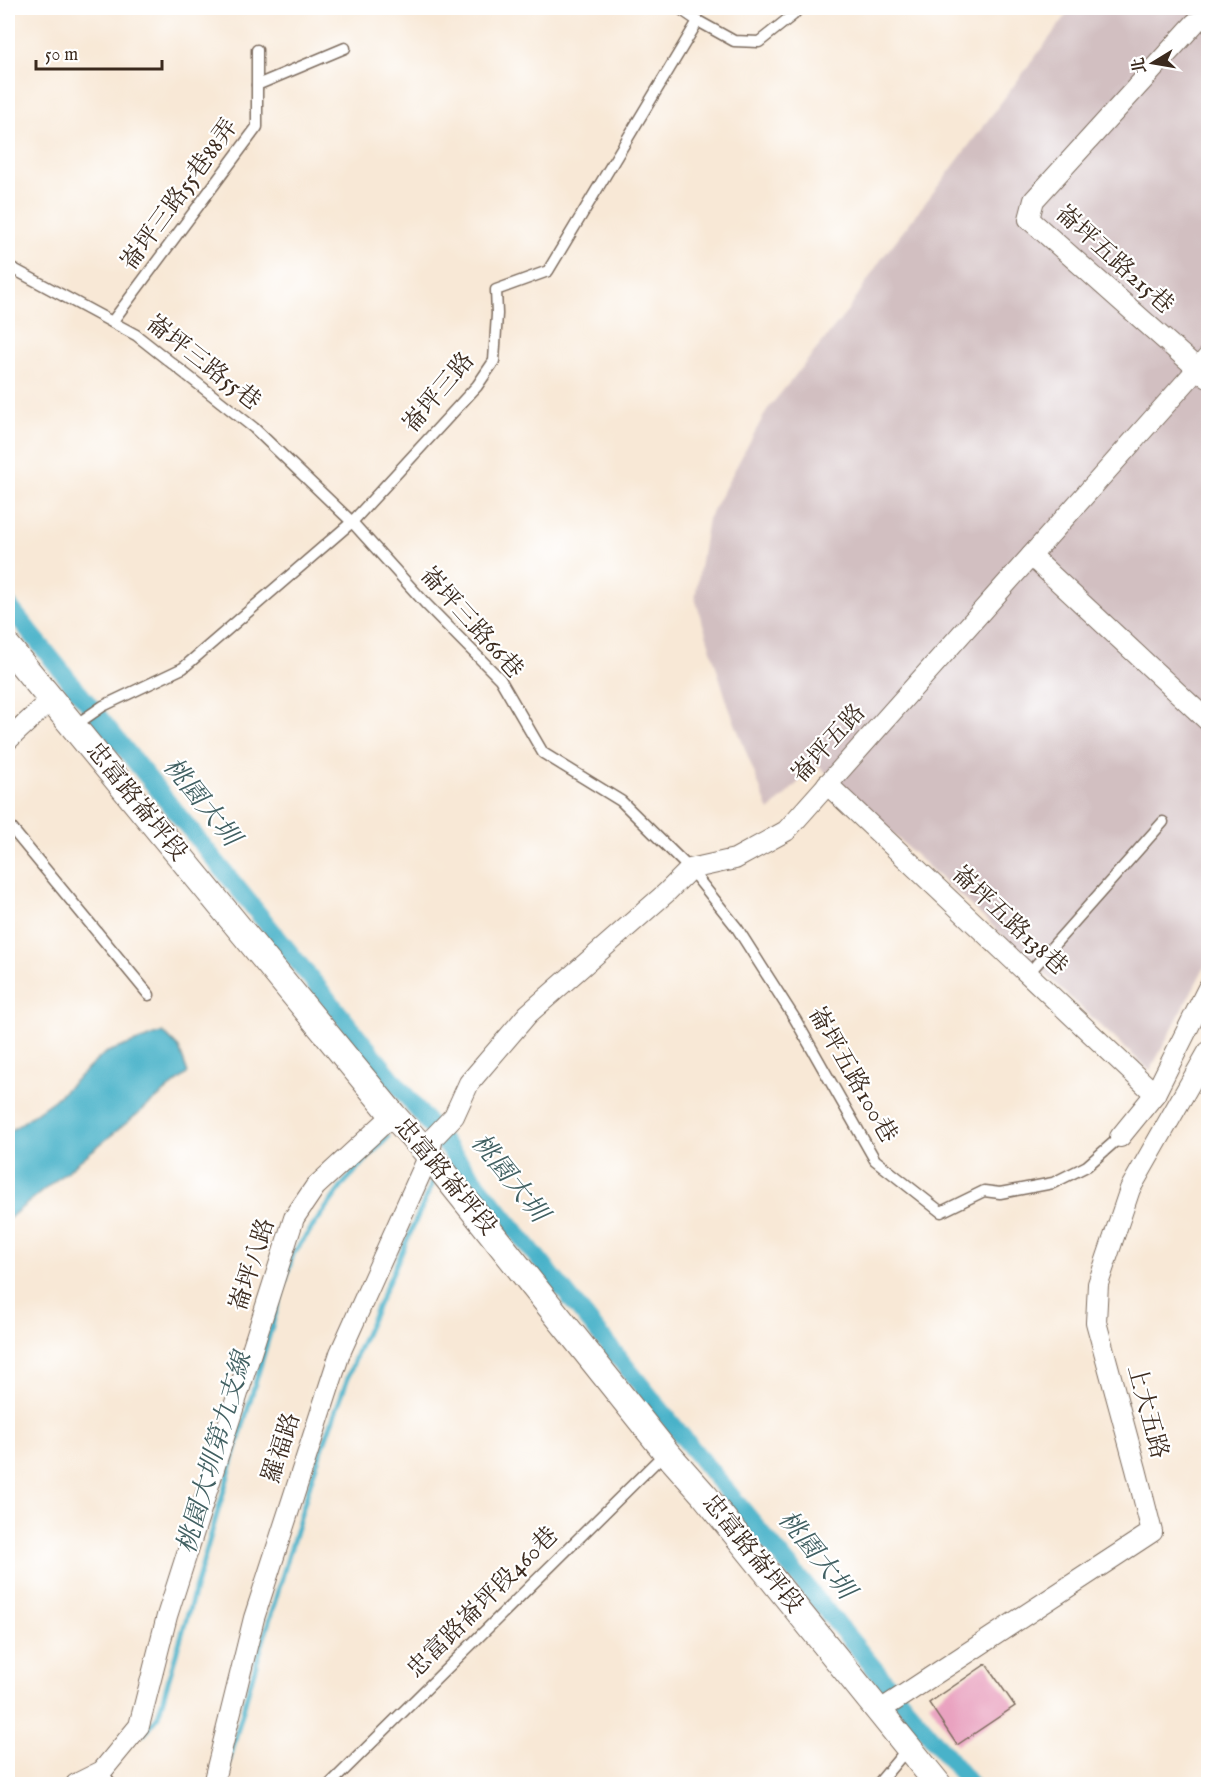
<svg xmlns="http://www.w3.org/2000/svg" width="1216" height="1792" viewBox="0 0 1216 1792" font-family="'IM FELL English','Noto Serif TC',serif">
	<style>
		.industrial { fill: #d2bfc1 }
		.water { fill: #4ab2c9; stroke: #426e74; stroke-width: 1.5 }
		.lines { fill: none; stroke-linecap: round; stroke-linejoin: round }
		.stream { stroke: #4ab2c9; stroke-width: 5 }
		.canal { stroke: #4ab2c9; stroke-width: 18 }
		.building { fill: #e9a2c0 }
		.service-casing { stroke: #7d6c5e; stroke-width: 13 }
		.minor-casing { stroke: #7d6c5e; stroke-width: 22 }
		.tertiary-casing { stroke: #7d6c5e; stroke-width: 28 }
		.service { stroke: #fff; stroke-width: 10 }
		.minor { stroke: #fff; stroke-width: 20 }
		.tertiary { stroke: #fff; stroke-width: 26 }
		.labels { text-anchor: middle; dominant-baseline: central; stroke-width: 4.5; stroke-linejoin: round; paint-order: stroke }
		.street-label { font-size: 24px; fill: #3b2a1e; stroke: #fff }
		.water-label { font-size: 26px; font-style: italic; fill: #416062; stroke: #fff }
	</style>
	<rect width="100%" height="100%" fill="#fff"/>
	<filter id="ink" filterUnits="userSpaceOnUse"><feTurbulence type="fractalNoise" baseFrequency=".0167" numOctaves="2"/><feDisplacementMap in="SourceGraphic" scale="12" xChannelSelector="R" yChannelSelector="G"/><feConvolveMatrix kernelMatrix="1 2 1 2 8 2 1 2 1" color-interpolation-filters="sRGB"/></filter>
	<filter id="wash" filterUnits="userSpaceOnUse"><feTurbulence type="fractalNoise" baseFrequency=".008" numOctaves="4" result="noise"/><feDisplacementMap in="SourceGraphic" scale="24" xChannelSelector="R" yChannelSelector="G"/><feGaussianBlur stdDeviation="1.35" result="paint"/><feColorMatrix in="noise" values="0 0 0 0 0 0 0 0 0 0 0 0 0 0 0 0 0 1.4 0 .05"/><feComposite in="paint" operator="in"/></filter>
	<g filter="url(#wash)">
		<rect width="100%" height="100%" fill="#f8e8d6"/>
		<path class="industrial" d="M1072,8H1208V960L1150,1071L817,764L769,811L728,705L695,598L708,519L767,410L847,312L880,261L946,176Z"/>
		<path class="water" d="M163,1032L179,1048L188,1073L8,1219V1133L54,1100L105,1053Z"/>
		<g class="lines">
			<g class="stream">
				<path d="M413,1115L419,1110"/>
				<path d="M446,1156L449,1147"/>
				<path d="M144,1734L158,1716L293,1254L345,1182L388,1137"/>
				<path d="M223,1784L249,1688L313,1474L358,1350L433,1182"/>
			</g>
			<path class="canal" d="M8,605L708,1468L970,1784"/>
		</g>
		<g id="blocks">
			<path class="building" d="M986,1664L1015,1706L957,1745L929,1703Z"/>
		</g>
	</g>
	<g filter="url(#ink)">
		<use href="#blocks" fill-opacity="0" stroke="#7d6c5e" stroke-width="1.5"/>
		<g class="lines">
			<g class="service-casing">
				<g id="service">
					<path d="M1199,8L1208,28"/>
					<path d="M698,21L734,41L759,42L793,15L799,8"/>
					<path d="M257,85L345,48"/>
					<path d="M8,266L136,335L254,428L352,522L425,603L500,679L543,753L621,801L690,869L737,928L795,1019L875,1160L941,1212L984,1191L1000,1193L1053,1183L1087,1166L1120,1137"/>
					<path d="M112,322L257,127V50"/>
					<path d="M74,726L103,706L183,668L352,522L477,386L494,361L497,314L496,290L548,271L698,21L679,8"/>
					<path d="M8,824L149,995"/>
					<path d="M1028,974L1163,822"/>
					<path d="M102,1771L111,1784"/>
					<path d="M330,1784L666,1452"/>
					<path d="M878,1784L908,1748"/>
				</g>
			</g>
			<g class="minor-casing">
				<g id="minor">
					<path d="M1195,23L1034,200L1029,219L1208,378"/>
					<path d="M1031,556L1208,721"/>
					<path d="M8,740L51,700"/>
					<path d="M827,784L1155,1094"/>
					<path d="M1120,1137L1155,1094L1208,988"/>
					<path d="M879,1711L1152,1532L1136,1469L1096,1322L1098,1284L1130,1189L1208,1052"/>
					<path d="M76,1784L102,1771L139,1726L167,1616L294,1218L315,1187L393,1115"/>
					<path d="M213,1784L254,1618L340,1353L429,1155L433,1138L454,1116L469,1083L528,1014L666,893L690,869L735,859L786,831L1208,357"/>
				</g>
			</g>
			<g class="tertiary-casing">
				<path id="tertiary" d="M8,647L393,1115L429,1155L666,1452L705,1496L938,1784"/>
			</g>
			<use href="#service" class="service"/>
			<use href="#minor" class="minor"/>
			<use href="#tertiary" class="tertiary"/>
		</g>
	</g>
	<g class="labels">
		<g class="street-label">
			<text transform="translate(180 195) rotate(-54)">崙坪三路55巷88弄</text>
			<text transform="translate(1114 260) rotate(42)">崙坪五路215巷</text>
			<text transform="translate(203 363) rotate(38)">崙坪三路55巷</text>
			<text transform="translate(439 393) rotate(-50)">崙坪三路</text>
			<text transform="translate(471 623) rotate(48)">崙坪三路66巷</text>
			<text transform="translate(829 744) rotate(-48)">崙坪五路</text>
			<text transform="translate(136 802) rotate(51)">忠富路崙坪段</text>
			<text transform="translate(1009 921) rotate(43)">崙坪五路138巷</text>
			<text transform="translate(852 1075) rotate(60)">崙坪五路100巷</text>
			<text transform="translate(445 1177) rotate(50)">忠富路崙坪段</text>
			<text transform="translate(253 1265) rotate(-72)">崙坪八路</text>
			<text transform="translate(1147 1412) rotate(75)">上大五路</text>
			<text transform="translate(282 1448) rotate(-72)">羅福路</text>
			<text transform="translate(752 1554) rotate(51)">忠富路崙坪段</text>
			<text transform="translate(483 1603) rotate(-45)">忠富路崙坪段460巷</text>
		</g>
		<g class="water-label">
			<text transform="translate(201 802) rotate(51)">桃園大圳</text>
			<text transform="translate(509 1178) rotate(51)">桃園大圳</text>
			<text transform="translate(215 1453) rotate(-74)">桃園大圳第九支線</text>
			<text transform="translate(816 1555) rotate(51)">桃園大圳</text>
		</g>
	</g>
	<rect width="1216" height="1792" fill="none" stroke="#fff" stroke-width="30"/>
	<g transform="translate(1153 63) rotate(259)" stroke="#ffffff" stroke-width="4.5" paint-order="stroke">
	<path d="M0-4.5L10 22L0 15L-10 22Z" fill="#3b2a1e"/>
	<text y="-9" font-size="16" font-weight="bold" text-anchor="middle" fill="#3b2a1e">北</text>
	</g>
	<path d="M36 60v9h126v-9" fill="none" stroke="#3b2a1e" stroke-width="3"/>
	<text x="45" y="60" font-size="18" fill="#3b2a1e" stroke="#ffffff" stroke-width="4.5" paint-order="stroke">50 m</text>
</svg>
